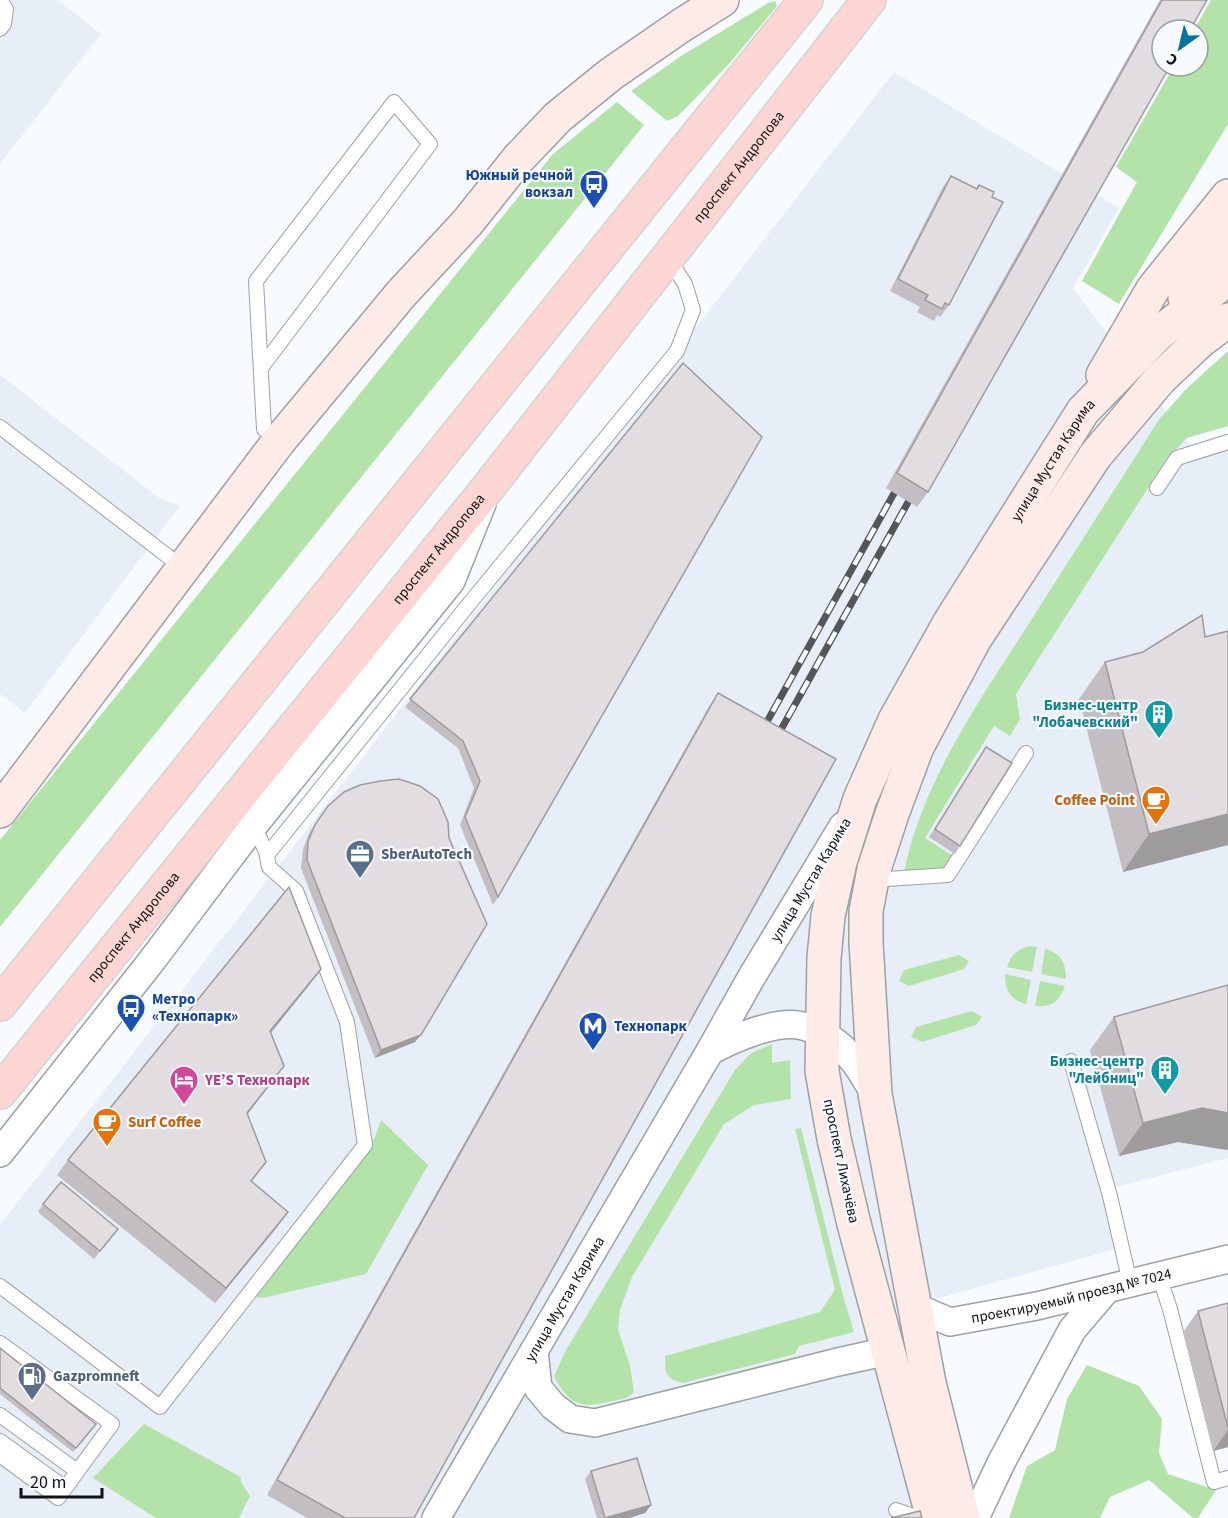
<svg xmlns="http://www.w3.org/2000/svg" width="1228" height="1518" viewBox="0 0 1228 1518" font-family="'Source Sans 3',sans-serif">
	<style>
		.built { fill: #e7eef8 }
		.green { fill: #b4e3aa }
		.lines { fill: none; stroke-linecap: round; stroke-linejoin: round }
		.lane-casing { stroke: #9da0a4; stroke-width: 16 }
		.street-casing { stroke: #9da0a4; stroke-width: 30 }
		.secondary-casing { stroke: #9da0a4; stroke-width: 36 }
		.primary-casing { stroke: #d4d4d4; stroke-width: 36 }
		.lane { stroke: #fff; stroke-width: 14 }
		.street { stroke: #fff; stroke-width: 27 }
		.secondary { stroke: #fdebe8; stroke-width: 33 }
		.primary { stroke: #fbd6d2; stroke-width: 33 }
		.rail-casing { stroke: #555658; stroke-width: 7 }
		.rail { stroke: #f7fafe; stroke-width: 4.5; stroke-dasharray: 14; stroke-linecap: butt }
		.wall { fill: #c2bec1 }
		.shaded-wall { fill: #9e9b9d }
		.building { fill: #e2dde0; stroke: #9e9b9d; stroke-width: 1.5 }
		.labels { text-anchor: middle; dominant-baseline: central; stroke-width: 4.5; stroke-linejoin: round; paint-order: stroke }
		.street-label { font-size: 15px; fill: #101112; stroke: #f7fafe }
		.transit-label { font-size: 15px; font-weight: bold; fill: #164399; stroke: #f7fafe; text-anchor: start }
		.culture-label { font-size: 15px; font-weight: bold; fill: #0d838f; stroke: #f7fafe; text-anchor: end }
		.food-label { font-size: 15px; font-weight: bold; fill: #c56008; stroke: #f7fafe; text-anchor: end }
		.service-label { font-size: 15px; font-weight: bold; fill: #4e5e75; stroke: #f7fafe; text-anchor: start }
		.hotel-label { font-size: 15px; font-weight: bold; fill: #b23c85; stroke: #f7fafe; text-anchor: start }
	</style>
	<rect width="100%" height="100%" fill="#f7fafe"/>
	<g class="built">
		<path d="M0,0H57L101,34L0,164Z"/>
		<path d="M894,72L1119,208L1073,288L1193,448L1228,439V1158L1116,1187L1122,1216L1119,1248L878,1315L918,1518H0V1225Z"/>
		<path d="M0,375L158,497L180,506L25,713L0,694Z"/>
	</g>
	<g class="green">
		<path d="M1211,0H1228V124L1119,304L1082,281L1137,182L1116,167L1174,66H1198V30H1194Z"/>
		<path d="M775,1L777,6L729,64L678,116L667,121L631,91L681,56L768,3Z"/>
		<path d="M617,102L644,125L0,927V840L553,154Z"/>
		<path d="M1228,351V426L1187,438L1166,460L1016,694L1020,719L1010,736L994,726L925,838L953,856L944,870L904,873C921,784 979,701 1028,625C1071,557 1115,489 1158,421L1186,389Z"/>
		<path d="M1029,946L1037,947L1032,972L1007,967C1011,955 1016,950 1029,946Z"/>
		<path d="M1045,949C1061,953 1066,963 1066,979L1041,974Z"/>
		<path d="M959,955L969,961L964,969L909,986L899,981L904,970Z"/>
		<path d="M1005,974L1031,980L1026,1004C1010,1000 1005,990 1005,974Z"/>
		<path d="M1040,981L1065,986C1060,1001 1051,1008 1035,1006Z"/>
		<path d="M972,1011L982,1017L976,1025L922,1042L911,1037L916,1027Z"/>
		<path d="M772,1044V1063L790,1060L791,1099L754,1105L724,1124L632,1277L620,1310L618,1329L630,1366L634,1392C627,1399 622,1399 613,1401C581,1409 569,1406 554,1376L566,1350L735,1070L751,1053Z"/>
		<path d="M381,1120L428,1165L366,1274L263,1298L254,1297L375,1137Z"/>
		<path d="M801,1128L844,1299L854,1332L799,1346L795,1354L683,1383C665,1378 665,1374 665,1356L820,1312L835,1290L795,1129Z"/>
		<path d="M1087,1365L1139,1386L1162,1419L1159,1453L1168,1474L1216,1490L1198,1518H1193L1149,1480L1110,1497L1100,1518H1009L1027,1466L1055,1450L1067,1399Z"/>
		<path d="M144,1424L241,1477V1482L250,1496L239,1518H156L93,1478Z"/>
	</g>
	<g class="lines">
		<g class="lane-casing">
			<g id="lane">
				<path d="M0,0L6,9L4,24L0,29"/>
				<path d="M261,368L430,144L394,102L256,281L264,429L279,441"/>
				<path d="M0,427L183,568"/>
				<path d="M1157,488L1177,458L1228,442"/>
				<path d="M267,855L469,604L677,351L693,310L685,284L668,258"/>
				<path d="M872,880L948,875L1026,753"/>
				<path d="M1071,1061L1110,1196L1130,1283"/>
				<path d="M1159,1276L1170,1309L1214,1482L1228,1478"/>
				<path d="M0,1286L160,1407L365,1145L347,1022L296,891L269,867L266,852L254,825"/>
				<path d="M0,1343L112,1424L58,1498L0,1455"/>
				<path d="M0,1415L77,1471"/>
				<path d="M0,1441L65,1488"/>
				<path d="M896,1510L916,1517L923,1515"/>
			</g>
		</g>
		<g class="street-casing">
			<g id="street">
				<path d="M710,1051C732,1039 777,1019 803,1026C821,1030 841,1044 852,1059C861,1069 867,1082 875,1094"/>
				<path d="M0,1153L150,963L254,825L451,581L482,504"/>
				<path id="s1" d="M915,1307L950,1322L1037,1306L1228,1259"/>
				<path d="M534,1351L538,1388L553,1406L570,1419L595,1423L838,1362L888,1351"/>
				<path id="s2" d="M436,1518L710,1051L751,978L843,826"/>
				<path d="M975,1518L1002,1461L1072,1330L1107,1289"/>
			</g>
		</g>
		<g class="secondary-casing">
			<g id="secondary">
				<path d="M1185,298L1228,239"/>
				<path d="M1103,375L1153,289L1228,196"/>
				<path d="M0,811L279,441L401,294L467,223L518,159L558,117L611,74L682,25L722,0"/>
				<path id="s3" d="M933,1518L854,1224L834,1139L822,1071L824,958L828,916L840,862L860,799L895,720L950,622L1083,411L1157,335L1228,278"/>
				<path d="M963,1518L929,1383L875,1094L866,942V911L874,869L892,814L917,747L974,640L1095,456L1160,379L1200,341L1228,320"/>
			</g>
		</g>
		<g class="primary-casing">
			<g id="primary">
				<path d="M0,1004L806,0"/>
				<path id="s4" d="M0,1092L490,485L869,0"/>
			</g>
		</g>
		<use href="#lane" class="lane"/>
		<use href="#street" class="street"/>
		<use href="#secondary" class="secondary"/>
		<use href="#primary" class="primary"/>
		<g class="rail-casing">
			<g id="rail">
				<path d="M759,736L902,479"/>
				<path d="M774,742L916,488"/>
			</g>
		</g>
		<use href="#rail" class="rail"/>
	</g>
	<g class="wall">
		<path d="M1160,0H1207L928,492L917,507L886,488Z"/>
		<path d="M951,176L976,189L979,185L992,197L949,305L940,317L937,315L934,321L917,312L920,307L890,291L943,187Z"/>
		<path d="M683,363L498,897L493,905L460,825L474,788L458,748L405,707Z"/>
		<path d="M1105,662L1228,845L1123,872L1079,699Z"/>
		<path d="M718,693L414,1518H307L267,1495L708,708Z"/>
		<path d="M986,747L960,846L955,854L929,837Z"/>
		<path d="M328,806L415,1042L375,1058L301,868L303,849L310,831Z"/>
		<path d="M310,984L271,1033L284,1066L273,1081L247,1114L251,1182L288,1212L277,1227L215,1303L57,1175L68,1160Z"/>
		<path d="M1114,1017L1225,1150L1178,1142L1119,1156L1090,1050Z"/>
		<path d="M43,1204L118,1229L94,1259L38,1212Z"/>
		<path d="M1228,1303V1447L1213,1451L1183,1332L1198,1311Z"/>
		<path d="M0,1348L96,1424L73,1452L0,1394Z"/>
		<path d="M591,1471L651,1505L645,1513L629,1518H597L585,1479Z"/>
	</g>
	<g class="shaded-wall">
		<path d="M1228,814V845L1123,872L1149,834Z"/>
		<path d="M321,969L310,984L259,1047L270,1031Z"/>
		<path d="M421,1035L415,1042L375,1058L381,1050Z"/>
		<path d="M284,1066L273,1081L236,1129L247,1113Z"/>
		<path d="M1202,1108L1228,1113V1150L1178,1142L1119,1156L1143,1123Z"/>
		<path d="M288,1212L277,1227L215,1303L226,1288Z"/>
		<path d="M1228,1430V1447L1213,1451Z"/>
		<path d="M651,1505L645,1513L629,1518H607Z"/>
	</g>
	<g class="building">
		<path d="M1162,0H1207L1190,30H1162V66H1170L928,492L897,473Z"/>
		<path d="M951,176L977,189L979,185L994,192L992,197L1003,202L949,305L945,303L942,309L925,300L928,295L898,279Z"/>
		<path d="M683,363L762,437L498,897L465,817L480,781L463,741L410,699Z"/>
		<path d="M1202,615L1205,637L1228,631V814L1149,834L1105,662L1143,652Z"/>
		<path d="M718,693L836,759L414,1518H345L277,1480Z"/>
		<path d="M986,747L1012,763L960,846L935,829Z"/>
		<path d="M399,779L420,786L438,799L448,822L449,838L487,924L421,1035L381,1050L307,860L308,841L316,823L328,806L344,792L360,785L380,781Z"/>
		<path d="M289,887L321,969L270,1031L284,1066L247,1113L266,1162L251,1181L288,1212L226,1288L68,1160Z"/>
		<path d="M1228,985V1113L1202,1108L1143,1123L1114,1017Z"/>
		<path d="M61,1182L118,1229L100,1251L43,1204Z"/>
		<path d="M1228,1303V1428L1198,1311Z"/>
		<path d="M0,1348L96,1424L76,1448L0,1388Z"/>
		<path d="M637,1458L651,1505L605,1518L591,1471Z"/>
		<path d="M920,1511L922,1518H891Z"/>
	</g>
	<defs>
		<g id="bus-pin" transform="scale(1.5)"><path d="M0 17L-7.5 6A9.5 9.5 0 1 1 7.5 6Z" fill="#1a4fb4" stroke="#f7fafe"/><path d="M-5-6H5V4H4V6H2V4H-2V6H-4V4H-5ZM-3.5-4V0h7V-4ZM-3.5 1.2v1.5H-2V1.2ZM2 1.2v1.5H3.5V1.2Z" fill="#fff"/></g>
		<g id="building-pin" transform="scale(1.5)"><path d="M0 17L-7.5 6A9.5 9.5 0 1 1 7.5 6Z" fill="#0f9aa8" stroke="#f7fafe"/><path d="M-4-6H4V6H1V3H-1V6H-4ZM-2.5-4.3h1.7v1.8h-1.7ZM.8-4.3h1.7v1.8H.8ZM-2.5-1h1.7V.8h-1.7ZM.8-1h1.7V.8H.8Z" fill="#fff"/></g>
		<g id="cafe-pin" transform="scale(1.5)"><path d="M0 17L-7.5 6A9.5 9.5 0 1 1 7.5 6Z" fill="#e8710a" stroke="#f7fafe"/><path d="M-5.5-4.5H6V0H3Q3 3.5 0 3.5H-2.5Q-5.5 3.5-5.5 0ZM3-3.2v2h1.7v-2ZM-6 4.5H4V6H-6Z" fill="#fff"/></g>
		<g id="office-pin" transform="scale(1.5)"><path d="M0 17L-7.5 6A9.5 9.5 0 1 1 7.5 6Z" fill="#5c6f8a" stroke="#f7fafe"/><path d="M-6-3h4V-5.5h4V-3h4V5H-6ZM-1-4.5V-3h2v-1.5ZM-6 0V1H6V0Z" fill="#fff"/></g>
		<g id="metro-pin" transform="scale(1.5)"><path d="M0 17L-7.5 6A9.5 9.5 0 1 1 7.5 6Z" fill="#1a4fb4" stroke="#f7fafe"/><path d="M-5.5 5V-5H-3L0 0L3-5H5.5V5H3V-.5L0 4L-3-.5V5Z" fill="#fff"/></g>
		<g id="hotel-pin" transform="scale(1.5)"><path d="M0 17L-7.5 6A9.5 9.5 0 1 1 7.5 6Z" fill="#d1479c" stroke="#f7fafe"/><path d="M-6-4.5h1.5V1H6V5H4.5V3h-9V5H-6ZM-4 0a1.8 1.8 0 1 1 3.6 0ZM.5 0V-2.5h3Q6-2.5 6 0Z" fill="#fff"/></g>
		<g id="fuel-pin" transform="scale(1.5)"><path d="M0 17L-7.5 6A9.5 9.5 0 1 1 7.5 6Z" fill="#5c6f8a" stroke="#f7fafe"/><path d="M-5.5-6h7V0h2V4h1.3V-2.5L3-4.5l.8-.8L6-3V5H2.5V1h-1V6h-7ZM-4.2-4.7v3.2H.2V-4.7Z" fill="#fff"/></g>
	</defs>
	<g fill-rule="evenodd">
		<use href="#bus-pin" x="594" y="184"/>
		<use href="#building-pin" x="1159" y="714"/>
		<use href="#cafe-pin" x="1156" y="800"/>
		<use href="#office-pin" x="360" y="854"/>
		<use href="#bus-pin" x="131" y="1008"/>
		<use href="#metro-pin" x="593" y="1026"/>
		<use href="#building-pin" x="1165" y="1070"/>
		<use href="#hotel-pin" x="184" y="1080"/>
		<use href="#cafe-pin" x="107" y="1122"/>
		<use href="#fuel-pin" x="32" y="1376"/>
	</g>
	<g class="labels">
		<g class="street-label">
			<text stroke="none"><textPath href="#s4" startOffset="1184">проспект Андропова</textPath></text>
			<text stroke="none"><textPath href="#s3" startOffset="1128">улица Мустая Карима</textPath></text>
			<text stroke="none"><textPath href="#s4" startOffset="698">проспект Андропова</textPath></text>
			<text transform="translate(811 880) rotate(-59)">улица Мустая Карима</text>
			<text stroke="none"><textPath href="#s4" startOffset="212">проспект Андропова</textPath></text>
			<text transform="translate(841 1161) rotate(78)">проспект Лихачёва</text>
			<text stroke="none"><textPath href="#s1" startOffset="162">проектируемый проезд № 7024</textPath></text>
			<text stroke="none"><textPath href="#s2" startOffset="254">улица Мустая Карима</textPath></text>
		</g>
		<g class="transit-label">
			<text x="573" y="175" text-anchor="end">Южный речной<tspan x="573" dy="17">вокзал</tspan></text>
			<text x="152" y="999">Метро<tspan x="152" dy="17">«Технопарк»</tspan></text>
			<text x="614" y="1026">Технопарк</text>
		</g>
		<g class="culture-label">
			<text x="1138" y="705">Бизнес-центр<tspan x="1138" dy="17">"Лобачевский"</tspan></text>
			<text x="1144" y="1061">Бизнес-центр<tspan x="1144" dy="17">"Лейбниц"</tspan></text>
		</g>
		<g class="food-label">
			<text x="1135" y="800">Coffee Point</text>
			<text x="128" y="1122" text-anchor="start">Surf Coffee</text>
		</g>
		<g class="service-label">
			<text x="381" y="854">SberAutoTech</text>
			<text x="53" y="1376">Gazpromneft</text>
		</g>
		<g class="hotel-label">
			<text x="205" y="1080">YE’S Технопарк</text>
		</g>
	</g>
	<g transform="translate(1180 48) rotate(214)"><circle r="28" fill="#f7fafe" stroke="#9b9da0" stroke-width="1.5"/>
	<path d="M0-4.5L10 22L0 15L-10 22Z" fill="#07749f"/>
	<text y="-9" font-size="16" font-weight="bold" text-anchor="middle" fill="#101112">С</text>
	</g>
	<path d="M21 1488v9h81v-9" fill="none" stroke="#101112" stroke-width="3"/>
	<text x="30" y="1488" font-size="18" fill="#101112" stroke="#f7fafe" stroke-width="4.5" paint-order="stroke">20 m</text>
</svg>
